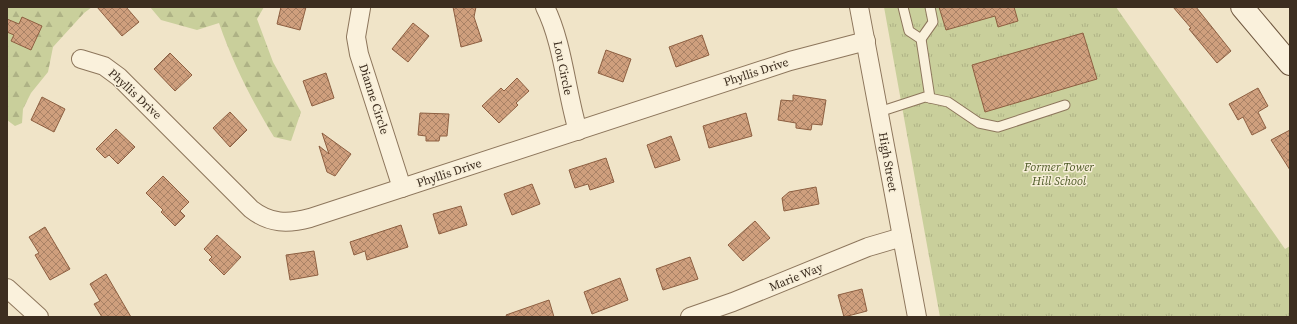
<svg xmlns="http://www.w3.org/2000/svg" width="1297" height="324" viewBox="0 0 1297 324" font-family="'Source Serif 4',serif">
	<style>
		.grass { fill: url(#grass-tufts) }
		.forest { fill: url(#forest-firs) }
		.building { fill: url(#building-cross-hatch); stroke: #8d5f41 }
		.lines { fill: none; stroke-linecap: round; stroke-linejoin: round }
		.lane-casing { stroke: #8d765c; stroke-width: 11 }
		.street-casing { stroke: #8d765c; stroke-width: 20 }
		.secondary-casing { stroke: #6f573f; stroke-width: 24 }
		.lane { stroke: #faf1dc; stroke-width: 9 }
		.street { stroke: #faf1dc; stroke-width: 18 }
		.secondary { stroke: #faf1dc; stroke-width: 22 }
		.labels { text-anchor: middle; dominant-baseline: central; stroke-width: 3; stroke-linejoin: round; paint-order: stroke }
		.street-label { font-size: 12px; fill: #3d2e20; stroke: #f7eed8 }
		.park-label { font-size: 12px; font-style: italic; fill: #4d5a26; stroke: #f7eed8 }
	</style>
	<defs>
		<pattern id="grass-tufts" width="24" height="20" patternUnits="userSpaceOnUse"><rect width="24" height="20" fill="#c9cf9b"/><path d="M3 7l-1-3M5 7V3M7 7l1-3M15 17l-1-3M17 17v-4M19 17l1-3" fill="none" stroke="#aeb285"/></pattern>
		<pattern id="forest-firs" width="22" height="20" patternUnits="userSpaceOnUse"><rect width="22" height="20" fill="#c9cf9b"/><path d="M5 1l3.5 6h-7zM16 11l3.5 6h-7z" fill="#aeb285"/></pattern>
		<pattern id="building-cross-hatch" width="8" height="8" patternUnits="userSpaceOnUse"><rect width="8" height="8" fill="#cf9f7d"/><path d="M0 0l8 8M0 8l8-8" fill="none" stroke="#a98266"/></pattern>
	</defs>
	<rect width="100%" height="100%" fill="#f0e4c8"/>
	<path class="grass" d="M884,7H1116L1285,249L1290,246V317H940Z"/>
	<g class="forest">
		<path d="M7,7H92L84,13L53,47L48,72L31,93L23,109L22,123L15,126L7,120Z"/>
		<path d="M150,7H264L257,19L273,62L301,112L291,141L274,137C251,99 234,66 219,23L197,30L161,20Z"/>
	</g>
	<g class="building">
		<path d="M97,7H126L139,22L122,36Z"/>
		<path d="M281,7H306L300,30L277,24Z"/>
		<path d="M453,7H476L474,17L482,41L461,47Z"/>
		<path d="M939,7H1014L1018,21L998,27L995,16L946,30Z"/>
		<path d="M1173,7H1196L1231,51L1217,63L1189,29L1191,28Z"/>
		<path d="M22,17L42,26L31,50L11,41L14,35L7,32V19L19,24Z"/>
		<path d="M413,23L429,36L408,62L392,49Z"/>
		<path d="M1083,33L1097,79L985,112L972,65Z"/>
		<path d="M702,35L709,55L676,67L669,47Z"/>
		<path d="M606,50L631,59L623,82L598,73Z"/>
		<path d="M170,53L192,75L175,91L154,69Z"/>
		<path d="M326,73L334,98L312,106L303,81Z"/>
		<path d="M517,78L529,91L516,103L518,105L499,123L482,106L501,88L504,91Z"/>
		<path d="M1258,88L1268,106L1258,112L1266,128L1252,135L1243,117L1238,120L1229,104Z"/>
		<path d="M793,95L826,100L822,125L812,124L811,130L796,128V123L778,120L781,100L793,101Z"/>
		<path d="M42,97L65,109L54,132L31,120Z"/>
		<path d="M230,112L247,130L230,147L213,128Z"/>
		<path d="M420,113L449,114L447,136H440L439,141H426V136L418,135Z"/>
		<path d="M746,113L752,136L709,148L703,126Z"/>
		<path d="M116,129L135,147L118,164L109,155L105,158L96,149Z"/>
		<path d="M1290,130V170L1271,140Z"/>
		<path d="M322,133L351,154L335,176L327,172L319,146L329,154Z"/>
		<path d="M671,136L680,160L655,168L647,145Z"/>
		<path d="M606,158L614,182L590,190L588,184L575,188L569,170Z"/>
		<path d="M163,176L189,202L180,211L185,216L175,226L161,212L163,210L146,193Z"/>
		<path d="M532,184L540,204L512,215L504,194Z"/>
		<path d="M816,187L819,204L784,211L782,198L789,192Z"/>
		<path d="M461,206L467,225L439,234L433,214Z"/>
		<path d="M755,221L770,238L743,261L728,245Z"/>
		<path d="M401,225L408,247L367,260L365,251L354,255L350,242Z"/>
		<path d="M45,227L70,269L50,280L35,255L39,253L29,237Z"/>
		<path d="M217,235L241,257L224,275L209,260L212,257L204,249Z"/>
		<path d="M314,251L318,275L290,280L286,255Z"/>
		<path d="M690,257L698,279L663,290L656,269Z"/>
		<path d="M106,274L131,317H102L94,304L100,301L90,284Z"/>
		<path d="M620,278L628,300L592,314L584,292Z"/>
		<path d="M862,289L867,311L844,317L838,295Z"/>
		<path d="M549,300L554,317H507L506,315Z"/>
	</g>
	<g class="lines">
		<g class="lane-casing">
			<g id="lane">
				<path d="M903,7L909,31L921,39L930,98"/>
				<path d="M921,39L933,22L930,7"/>
				<path d="M879,112L925,97L948,102L979,123L998,127L1065,105"/>
			</g>
		</g>
		<g class="street-casing">
			<g id="street">
				<path d="M545,7C563,43 566,91 578,131"/>
				<path d="M859,7L917,317"/>
				<path d="M361,8L356,37L359,54L402,188"/>
				<path d="M81,59L104,66L119,77L251,209C270,224 288,224 310,218L790,61L866,41"/>
				<path d="M7,288L39,317"/>
				<path d="M690,317L733,302L868,247L902,237"/>
			</g>
		</g>
		<g class="secondary-casing">
			<path id="secondary" d="M1242,7L1290,64"/>
		</g>
		<use href="#lane" class="lane"/>
		<use href="#street" class="street"/>
		<use href="#secondary" class="secondary"/>
	</g>
	<g class="labels">
		<g class="street-label">
			<text transform="translate(563 68) rotate(78)">Lou Circle</text>
			<text transform="translate(756 72) rotate(-18)">Phyllis Drive</text>
			<text transform="translate(135 94) rotate(43)">Phyllis Drive</text>
			<text transform="translate(374 99) rotate(72)">Dianne Circle</text>
			<text transform="translate(888 162) rotate(80)">High Street</text>
			<text transform="translate(449 173) rotate(-18)">Phyllis Drive</text>
			<text transform="translate(796 277) rotate(-22)">Marie Way</text>
		</g>
		<g class="park-label">
			<text x="1059" y="167">Former Tower<tspan x="1059" dy="14">Hill School</tspan></text>
		</g>
	</g>
	<rect width="1297" height="324" fill="none" stroke="#3d2e20" stroke-width="16"/>
</svg>
